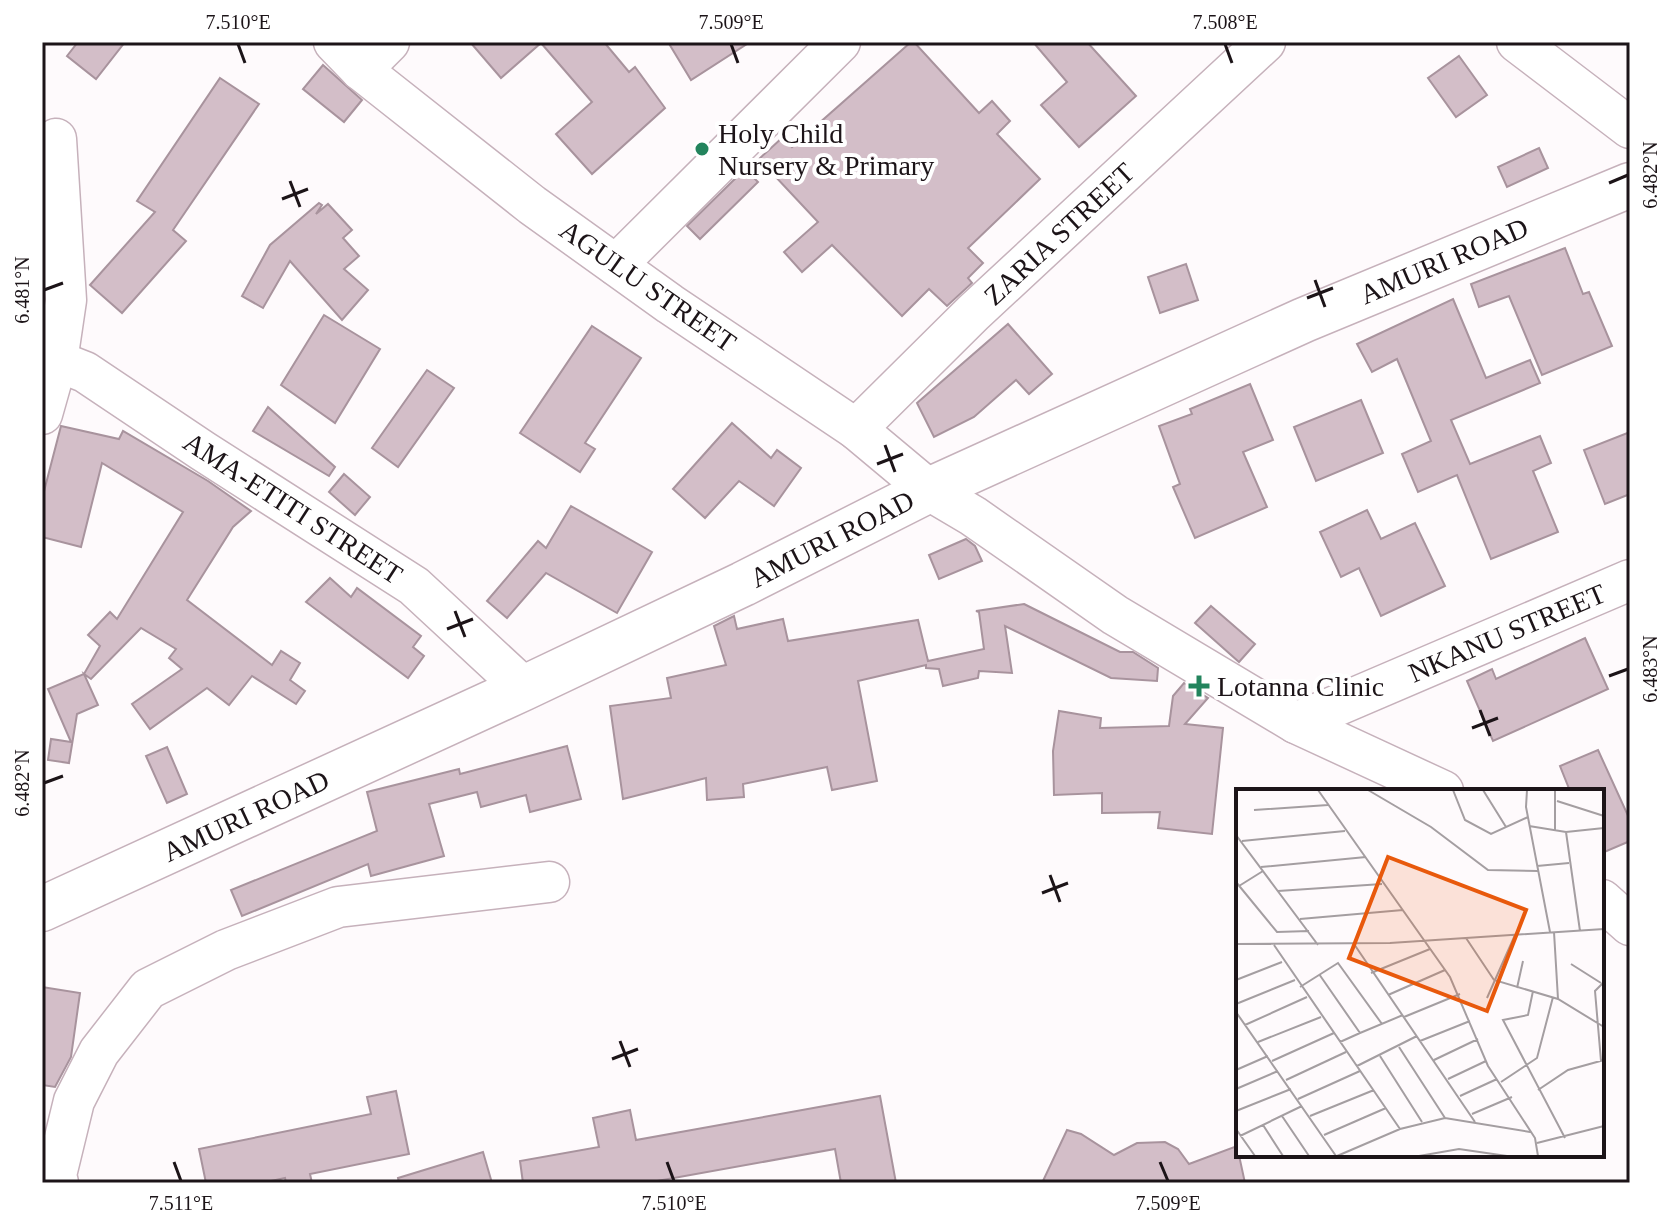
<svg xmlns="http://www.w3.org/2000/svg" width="1672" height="1225" viewBox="0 0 1672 1225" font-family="Georgia,serif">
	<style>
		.building { fill: #d3bec8; stroke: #a8939d; stroke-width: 2 }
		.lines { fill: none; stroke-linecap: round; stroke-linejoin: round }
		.minor-casing { stroke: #c6b1bb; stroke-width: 43 }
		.major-casing { stroke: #c6b1bb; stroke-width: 47 }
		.minor { stroke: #fff; stroke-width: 40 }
		.major { stroke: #fff; stroke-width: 44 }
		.ticks { fill: none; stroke: #1c1418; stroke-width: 3 }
		.poi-dot { fill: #23845d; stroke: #fff; stroke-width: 3 }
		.labels { text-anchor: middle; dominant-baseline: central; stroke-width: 8; stroke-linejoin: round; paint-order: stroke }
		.poi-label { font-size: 28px; fill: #1c1418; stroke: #fff; text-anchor: start }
		.street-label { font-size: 28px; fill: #1c1418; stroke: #fff }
		.inset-road { fill: none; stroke: #a49ea1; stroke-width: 2 }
		.view { fill: #e8590c; fill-opacity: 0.15; stroke: #e8590c; stroke-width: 4 }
		.inset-edge { fill: none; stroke: #1c1418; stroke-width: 4 }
		.neatline { fill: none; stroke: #1c1418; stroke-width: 3 }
		.ticks-label { font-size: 20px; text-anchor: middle; fill: #1c1418 }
	</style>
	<rect width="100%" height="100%" fill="#fefafc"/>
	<g class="building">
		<path d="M78,42H125L96,79L67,56Z"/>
		<path d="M470,42H604L629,72L635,67L665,108L592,174L556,134L592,102L541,43L501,78Z"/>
		<path d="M668,42H750L691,80Z"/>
		<path d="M911,42H914L979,113L992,101L1010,121L997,134L1040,179L968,248L983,263L968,278L972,283L947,306L929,289L902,316L832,245L802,272L784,252L818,222L759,159L783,137L792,147Z"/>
		<path d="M1033,42H1087L1136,96L1079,147L1041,105L1067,82Z"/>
		<path d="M1459,56L1487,95L1456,117L1428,78Z"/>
		<path d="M323,65L362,100L344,122L303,89Z"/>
		<path d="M220,78L259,104L173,230L186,241L122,313L90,285L155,212L137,201Z"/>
		<path d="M1539,148L1548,168L1507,187L1498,167Z"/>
		<path d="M745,169L758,182L700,239L687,226Z"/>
		<path d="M319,203L322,205L316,214L328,204L352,230L343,238L359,256L344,269L368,290L342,320L290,261L263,308L242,296L270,245Z"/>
		<path d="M1565,248L1583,294L1589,292L1612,346L1542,375L1509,296L1479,307L1471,284Z"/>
		<path d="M1186,264L1198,300L1160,313L1148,277Z"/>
		<path d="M1453,299L1486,378L1530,360L1540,383L1451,420L1470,464L1540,436L1551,463L1533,471L1558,532L1491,559L1457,475L1418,492L1402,454L1431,441L1397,359L1372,372L1357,344Z"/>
		<path d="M324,315L380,349L335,423L281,385Z"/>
		<path d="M1008,324L1052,374L1029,394L1016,380L974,417L934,437L917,403Z"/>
		<path d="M592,326L641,358L585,443L595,449L580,472L520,433Z"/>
		<path d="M427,370L454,388L398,467L372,448Z"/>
		<path d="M1250,384L1273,440L1243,452L1267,507L1195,538L1173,487L1180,484L1159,426L1192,414L1190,409Z"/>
		<path d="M1361,400L1383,453L1316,481L1294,427Z"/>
		<path d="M268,407L335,467L329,476L253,431Z"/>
		<path d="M732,423L771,458L777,450L801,468L774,506L739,481L705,518L673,489Z"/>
		<path d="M61,426L119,439L123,431L208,481L251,511L233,527L187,600L272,665L281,651L300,663L290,680L305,691L296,704L252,676L229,705L207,688L150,729L132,704L182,669L169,658L176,649L141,628L91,679L84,674L98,705L77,714L69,763L48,760L51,739L71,742L48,689L84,674L100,646L88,635L110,612L117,619L183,512L102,463L81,547L42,537V499Z"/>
		<path d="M1630,432V494L1605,504L1584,450Z"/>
		<path d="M344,474L370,497L355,515L329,492Z"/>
		<path d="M571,506L652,552L617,613L546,573L507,618L487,601L538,541L546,548Z"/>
		<path d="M1367,510L1381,539L1415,523L1445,586L1381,616L1359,568L1341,577L1320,532Z"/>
		<path d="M966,539L975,546L982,561L939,579L929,555Z"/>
		<path d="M330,578L351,597L357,588L421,636L413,647L424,656L408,678L306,602Z"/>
		<path d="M1024,604L1120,652H1133L1158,668L1157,681L1111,678L1005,626L1012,673L979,671L978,678L943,686L939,669L926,668V665L858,681L877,781L832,790L827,767L743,784L744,797L707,800L706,778L623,799L610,706L671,698L667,678L726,665L714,626L734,616L737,629L783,619L788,641L918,620L928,661L984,649L979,612L976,611Z"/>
		<path d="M1211,606L1255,644L1239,662L1195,623Z"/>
		<path d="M1585,638L1608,689L1493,741L1467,681L1492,669L1496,679Z"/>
		<path d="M1184,683L1208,698L1185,724L1223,728L1212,834L1158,828L1160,812L1102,813V793L1054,795L1053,751L1059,711L1101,718L1100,728L1169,726L1173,696Z"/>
		<path d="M567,746L581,799L530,812L526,795L481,807L477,792L429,804L444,856L371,876L368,864L242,916L231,890L377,831L367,792L459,769L460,774Z"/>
		<path d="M167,747L187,794L167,803L146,756Z"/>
		<path d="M1598,750L1630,820V841L1602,853V791H1570L1560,766Z"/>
		<path d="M42,987L80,993L71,1057L55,1087L42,1085Z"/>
		<path d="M396,1091L409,1154L310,1174L312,1183H286L285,1178L262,1183H206L199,1149L371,1114L367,1097Z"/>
		<path d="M880,1096L896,1183H841L835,1149L646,1183H523L520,1161L599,1147L593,1118L630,1110L636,1140Z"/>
		<path d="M1067,1130L1081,1134L1114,1155L1137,1143L1165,1142L1178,1149L1189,1164L1237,1146L1245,1183H1042Z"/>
		<path d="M483,1152L492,1183H399L398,1178Z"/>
	</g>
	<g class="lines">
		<g class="minor-casing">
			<g id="minor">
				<path d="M334,42L361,70L532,205L670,304L856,429L929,490L973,516L1115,615L1296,723L1443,791"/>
				<path d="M1517,42L1630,128"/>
				<path d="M361,70L389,42"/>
				<path d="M616,265L840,42"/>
				<path d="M42,361H57L85,372L203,451L414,586L524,688"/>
				<path d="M42,414L57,361L66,300L56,139"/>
				<path d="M856,429L973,313L1265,42"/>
				<path d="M1296,723L1630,580"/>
				<path d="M1602,900L1630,925"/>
				<path d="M58,1183L56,1175L74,1101L99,1052L148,989L226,950L338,907L549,882"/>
			</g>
		</g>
		<g class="major-casing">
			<path id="major" d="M42,909L524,688L743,584L929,490L1304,320L1630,185"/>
		</g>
		<use href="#minor" class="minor"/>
		<use href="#major" class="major"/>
	</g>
	<path class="ticks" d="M238,44L245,63M731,44L738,63M1225,44L1232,63M290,181L300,207M1609,183L1628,175M282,199L308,189M1315,280L1325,307M44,290L63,283M1307,298L1333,288M885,445L895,472M877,464L903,454M455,611L465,637M447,629L473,619M1609,676L1628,669M1480,710L1490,736M1472,728L1498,718M44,783L63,776M1050,875L1060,902M1042,893L1068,883M620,1041L630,1067M612,1059L638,1049M174,1162L181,1181M667,1162L674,1181M1160,1162L1168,1181"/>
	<g class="poi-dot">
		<circle cx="702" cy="149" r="8"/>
		<path d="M1195 674h8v8h8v8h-8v8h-8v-8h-8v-8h8z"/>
	</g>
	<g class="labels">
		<g class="poi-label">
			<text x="718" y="133">Holy Child<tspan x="718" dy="32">Nursery &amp; Primary</tspan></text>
			<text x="1217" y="686">Lotanna Clinic</text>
		</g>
		<g class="street-label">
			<text transform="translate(1059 234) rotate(-43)">ZARIA STREET</text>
			<text transform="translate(1444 261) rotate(-23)">AMURI ROAD</text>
			<text transform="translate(648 286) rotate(35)">AGULU STREET</text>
			<text transform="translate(293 508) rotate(33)">AMA-ETITI STREET</text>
			<text transform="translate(832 539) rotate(-27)">AMURI ROAD</text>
			<text transform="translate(1507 633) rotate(-23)">NKANU STREET</text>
			<text transform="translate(246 816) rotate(-25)">AMURI ROAD</text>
		</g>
	</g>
	<g transform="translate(1236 789)">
		<rect width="368" height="368" fill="#fefafc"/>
		<path class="inset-road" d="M82,1L214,188L252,277L299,349L302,367M132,1L195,38L252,81L302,82M217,1L229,31L255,45L292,28M247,1L270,38M291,1L290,18L314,143M321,12L368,27M18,21L92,16M293,37L330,43L368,39M319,41V1M330,43L344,142M0,46L82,156M6,52L109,42M301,77L333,74M25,78L130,68M0,93L41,143L73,142M3,97L27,82M42,102L146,95M64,130L167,121M318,143L322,210M230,149L258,191L322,210L368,238M0,155L154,154L368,140M118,155L239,333M38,156L164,340M335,175L365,194M135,184L194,160M83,185L124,244L104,253M0,191L46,173M64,198L102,174L146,235M281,199L287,172M297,202L292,226L267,231L329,349M152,206L209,181M251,209L279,146M0,215L59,191M0,223L100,367M168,228L224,205M9,236L71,208M124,244L167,226M184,252L234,232M22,253L85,228M163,258L209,329M144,267L186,333M198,271L242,250M36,272L98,244M365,272L359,202L368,193M121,277L181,247M0,281L32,267M212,290L250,272M50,291L110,263M265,293L301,269L317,208M0,300L42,282M302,301L332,281L368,271M224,307L261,290M62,310L124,282M0,322L55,300M236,325L276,308M46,327L73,367M74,327L138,301M27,336L47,367M0,340L19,367M88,346L150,319M4,347L66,317M301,354L368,337M101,367L164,340L209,329L294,343M183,367L223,360L271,367"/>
		<path class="view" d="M152,68L290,121L251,222L113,169Z"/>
		<rect width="368" height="368" class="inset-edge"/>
	</g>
	<rect width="1672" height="1225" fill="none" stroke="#ffffff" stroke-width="88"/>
	<rect x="44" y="44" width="1584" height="1137" class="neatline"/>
	<g class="ticks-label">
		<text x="238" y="29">7.510°E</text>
		<text x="731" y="29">7.509°E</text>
		<text x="1225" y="29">7.508°E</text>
		<text transform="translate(1650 175) rotate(-90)" y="7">6.482°N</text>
		<text transform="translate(22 290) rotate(-90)" y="7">6.481°N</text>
		<text transform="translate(1650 669) rotate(-90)" y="7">6.483°N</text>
		<text transform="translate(22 783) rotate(-90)" y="7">6.482°N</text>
		<text x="181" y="1210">7.511°E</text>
		<text x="674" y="1210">7.510°E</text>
		<text x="1168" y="1210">7.509°E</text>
	</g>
</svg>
